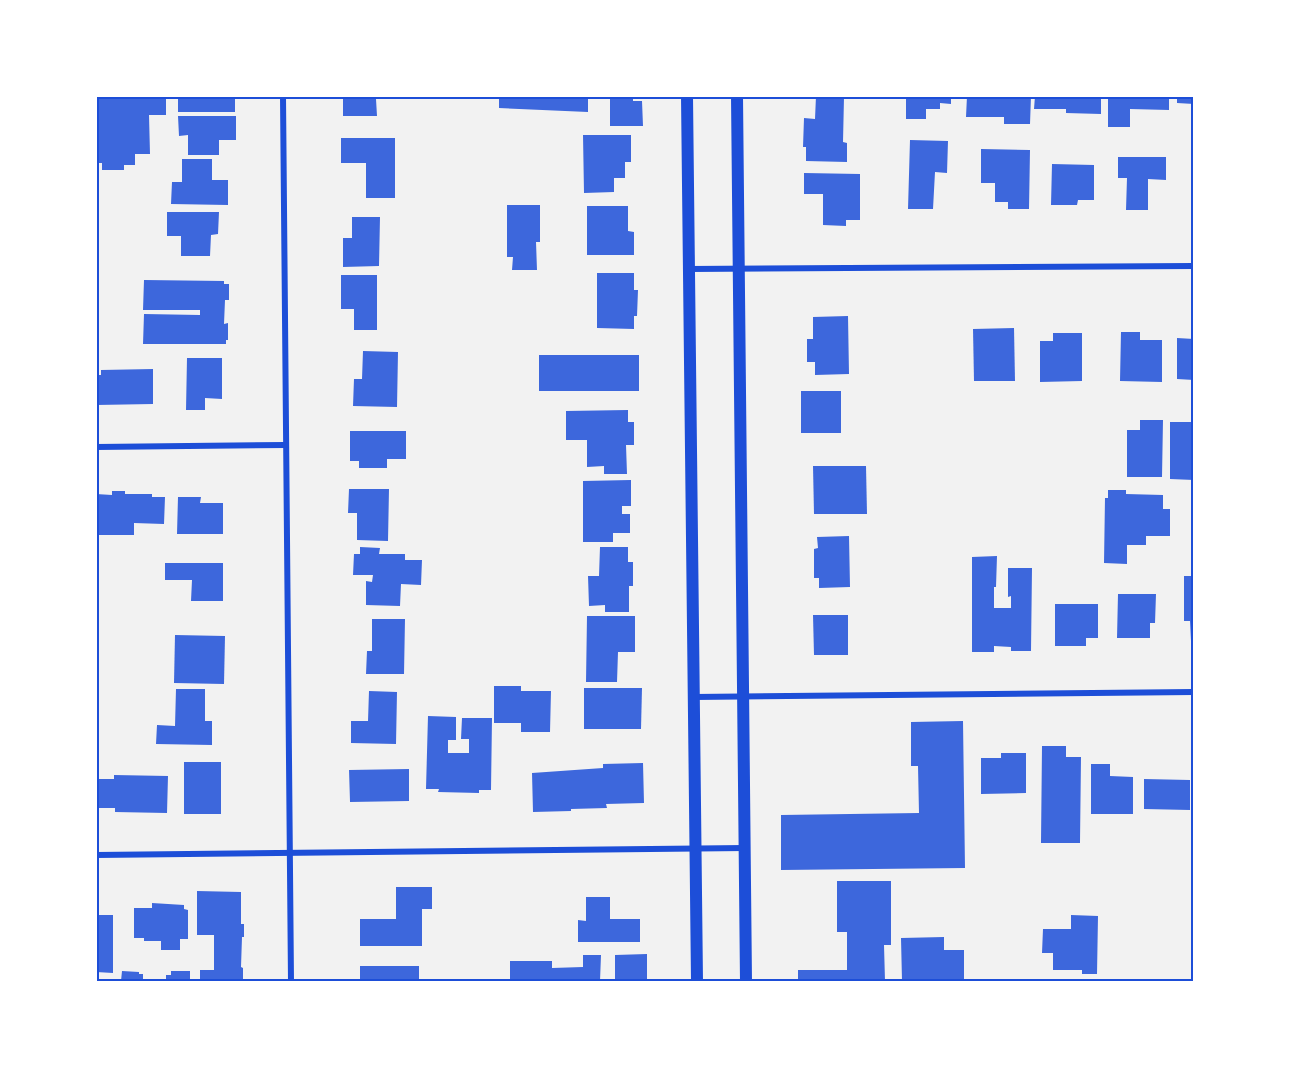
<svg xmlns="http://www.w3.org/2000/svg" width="1290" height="1077" viewBox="0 0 1290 1077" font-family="Inter,sans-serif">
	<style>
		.building { fill: #3d67dc }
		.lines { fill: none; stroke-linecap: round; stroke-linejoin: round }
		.minor { stroke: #1d4ed8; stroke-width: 6 }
		.secondary { stroke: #1d4ed8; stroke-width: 12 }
		.neatline { fill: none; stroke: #1d4ed8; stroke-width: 2 }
	</style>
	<rect width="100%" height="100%" fill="#f2f2f2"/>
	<g class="building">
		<path d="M96,96H166V115H149L150,154H135V165H124V170H102V163H96Z"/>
		<rect x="178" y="96" width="57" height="16"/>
		<path d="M343,96H410V98L376,99L377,116H343Z"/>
		<path d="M499,96H588V112L499,108Z"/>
		<path d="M610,96H633V101H642L643,126H610Z"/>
		<path d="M816,96L844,97L843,142L847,143V162L806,161V147H803L804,118L815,119Z"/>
		<path d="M906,96H951V104L940,103V109H926V119H906Z"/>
		<path d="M967,96H1031L1030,124H1004V117H966Z"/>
		<path d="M1035,96H1101V114L1066,113V109H1034Z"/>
		<path d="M1108,96H1169V110L1130,109V127H1108Z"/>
		<path d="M1177,96H1194V104L1177,103Z"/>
		<path d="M178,116H236V140H219V155H188V135L179,136Z"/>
		<path d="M583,135H631V162H625V178H614V192L584,193Z"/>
		<path d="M341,138H395V198H366V163H341Z"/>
		<path d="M910,140L948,141L947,173L935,172L933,209H908Z"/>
		<path d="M981,149L1030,150L1029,209H1008V202H995V183H981Z"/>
		<path d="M1118,157H1166V180L1148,179V210H1126L1127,178H1118Z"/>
		<path d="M182,159H212V180H228V205L171,204L172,182H182Z"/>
		<path d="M1052,164L1094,165V200H1078L1077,205H1051Z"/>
		<path d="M804,173L860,174V220H846V226L823,225V194H804Z"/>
		<path d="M507,205H540V242H536L537,270H512L513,257H507Z"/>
		<path d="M587,206H628V231L634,232V255H587Z"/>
		<path d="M167,212H219L218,234L211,235L210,256H181V236H167Z"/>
		<path d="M352,217H380L379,266L343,267V238H352Z"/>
		<path d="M597,273H634V290H638L637,316H634V329L597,328Z"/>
		<path d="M341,275H377V330H354V309H341Z"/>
		<path d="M144,280L224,281V284H229V300H225L224,324L228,323V340H226V344H143L144,314L200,315V310H143Z"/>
		<path d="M848,316L849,374L815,375V362H807V339H813V317Z"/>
		<path d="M1014,328L1015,381H974L973,329Z"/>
		<path d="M1121,332H1140V340H1162V382L1120,381Z"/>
		<path d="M1053,333H1082V381L1040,382V341H1053Z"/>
		<path d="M1177,338L1194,339V380L1177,379Z"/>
		<path d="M363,351L398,352L397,407L353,406L354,379H362Z"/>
		<rect x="539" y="355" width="100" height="36"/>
		<path d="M187,358H222V399L205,398V410H186Z"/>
		<path d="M153,369V404L96,405V375H101V370Z"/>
		<rect x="801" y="391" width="40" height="42"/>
		<path d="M628,410V422H634V445H626L627,474H604V466L587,467V440H566V411Z"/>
		<path d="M1140,420H1163L1162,477H1127V430H1140Z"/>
		<path d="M1170,422H1194V480L1170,479Z"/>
		<path d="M350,431H406V459H387V468H359V461H350Z"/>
		<path d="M813,466H866L867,514H814Z"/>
		<path d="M631,480V506H622V514H630V533H613V542H583V481Z"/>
		<path d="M349,489H389L388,541L357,540V513H348Z"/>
		<path d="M1108,490H1126V494L1163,495V509H1170V536H1146V545H1127V564L1104,563L1105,498H1108Z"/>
		<path d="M112,491H125V494H152V497H165L164,524L134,523V535H96V494L112,495Z"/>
		<path d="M178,497H201L200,503H223V534H177Z"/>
		<path d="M849,536L850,587L819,588V578H814V549L818,548L817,537Z"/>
		<path d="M360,547L380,548L379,554H405V560H422L421,585L401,584L400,606L366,605V581L372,582L373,575H353L354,554H360Z"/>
		<path d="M600,547H628V562H633V586H629V612H605V605L589,606L588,576H599Z"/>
		<path d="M997,556L996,587H994V608H1011V596L1008,597V568H1032L1031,651H1011V647L994,646V652H972V557Z"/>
		<path d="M165,563H223V601H191L192,580H165Z"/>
		<path d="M1184,576H1194V641H1191L1190,621H1184Z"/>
		<path d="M1118,594H1156L1155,623H1150V638H1117Z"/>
		<path d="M1055,604H1098V638H1086V646H1055Z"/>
		<path d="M813,615H848V655H814Z"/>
		<path d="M587,616H635V652H618L617,682H586Z"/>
		<path d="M372,619H405L404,674H366L367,651H372Z"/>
		<path d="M175,635L225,636L224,684L174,683Z"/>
		<path d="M494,686H521V691H551L550,732H521V723H494Z"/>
		<path d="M584,688H642L641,729H584Z"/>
		<path d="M176,689H205V721H212V745L156,744L157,725L175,726Z"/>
		<path d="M369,691L397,692L396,744L351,743V721H368Z"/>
		<path d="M428,716L456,717V740H448V753H469V739H461L462,718H492L491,790H479V793L438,792L439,789H426Z"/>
		<path d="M963,721L965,868L781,870V815L919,813L918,766H911V722Z"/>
		<path d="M1042,746H1066V757H1081L1080,843H1041Z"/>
		<path d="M1001,753H1026V793L981,794V758H1001Z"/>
		<rect x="184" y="762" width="37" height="52"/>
		<path d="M643,763L644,803L606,804L607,808L571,809V811L533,812L532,773L603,768V764Z"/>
		<path d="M1091,764H1110V776L1133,777V814H1091Z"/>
		<path d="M409,769V801L350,802L349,770Z"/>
		<path d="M114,775L168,776L167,813L115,812V808H96V779H114Z"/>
		<path d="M1144,779L1190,780V810L1144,809Z"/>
		<path d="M837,881H891V945H884L885,981H798V970H847V932H837Z"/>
		<path d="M396,887H432V909H422V946H360V919H396Z"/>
		<path d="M197,891L241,892V924H244V937H242L241,967L243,968V981H200V970H214V935H197Z"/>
		<path d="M586,897H610V919H640V942H578V920L586,921Z"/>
		<path d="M152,903L184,905V909L188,910V939H180V950H161V941H144V938H134V908H152Z"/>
		<path d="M96,915H113V973L96,972Z"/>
		<path d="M1071,915L1098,916L1097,974H1082V970H1053V953H1042L1043,929H1071Z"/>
		<path d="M944,937V950H964V981H902L901,938Z"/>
		<path d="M647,954V981H615V955Z"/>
		<path d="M583,955H601L600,981H510V961H552V968L583,967Z"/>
		<rect x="360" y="966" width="59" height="15"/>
		<path d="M122,971L139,972V974H143V981H121Z"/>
		<path d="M171,971H190V981H166V975H171Z"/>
	</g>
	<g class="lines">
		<g class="minor">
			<path d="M283,96L291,981"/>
			<path d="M689,269L1194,266"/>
			<path d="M96,447L286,445"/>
			<path d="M694,697L1194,692"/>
			<path d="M96,855L745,848"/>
		</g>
		<g class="secondary">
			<path d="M687,96L697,981"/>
			<path d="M737,96L746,981"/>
		</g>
	</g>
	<rect width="1290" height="1077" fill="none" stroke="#ffffff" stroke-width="195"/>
	<rect x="98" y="98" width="1094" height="882" class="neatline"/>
</svg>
